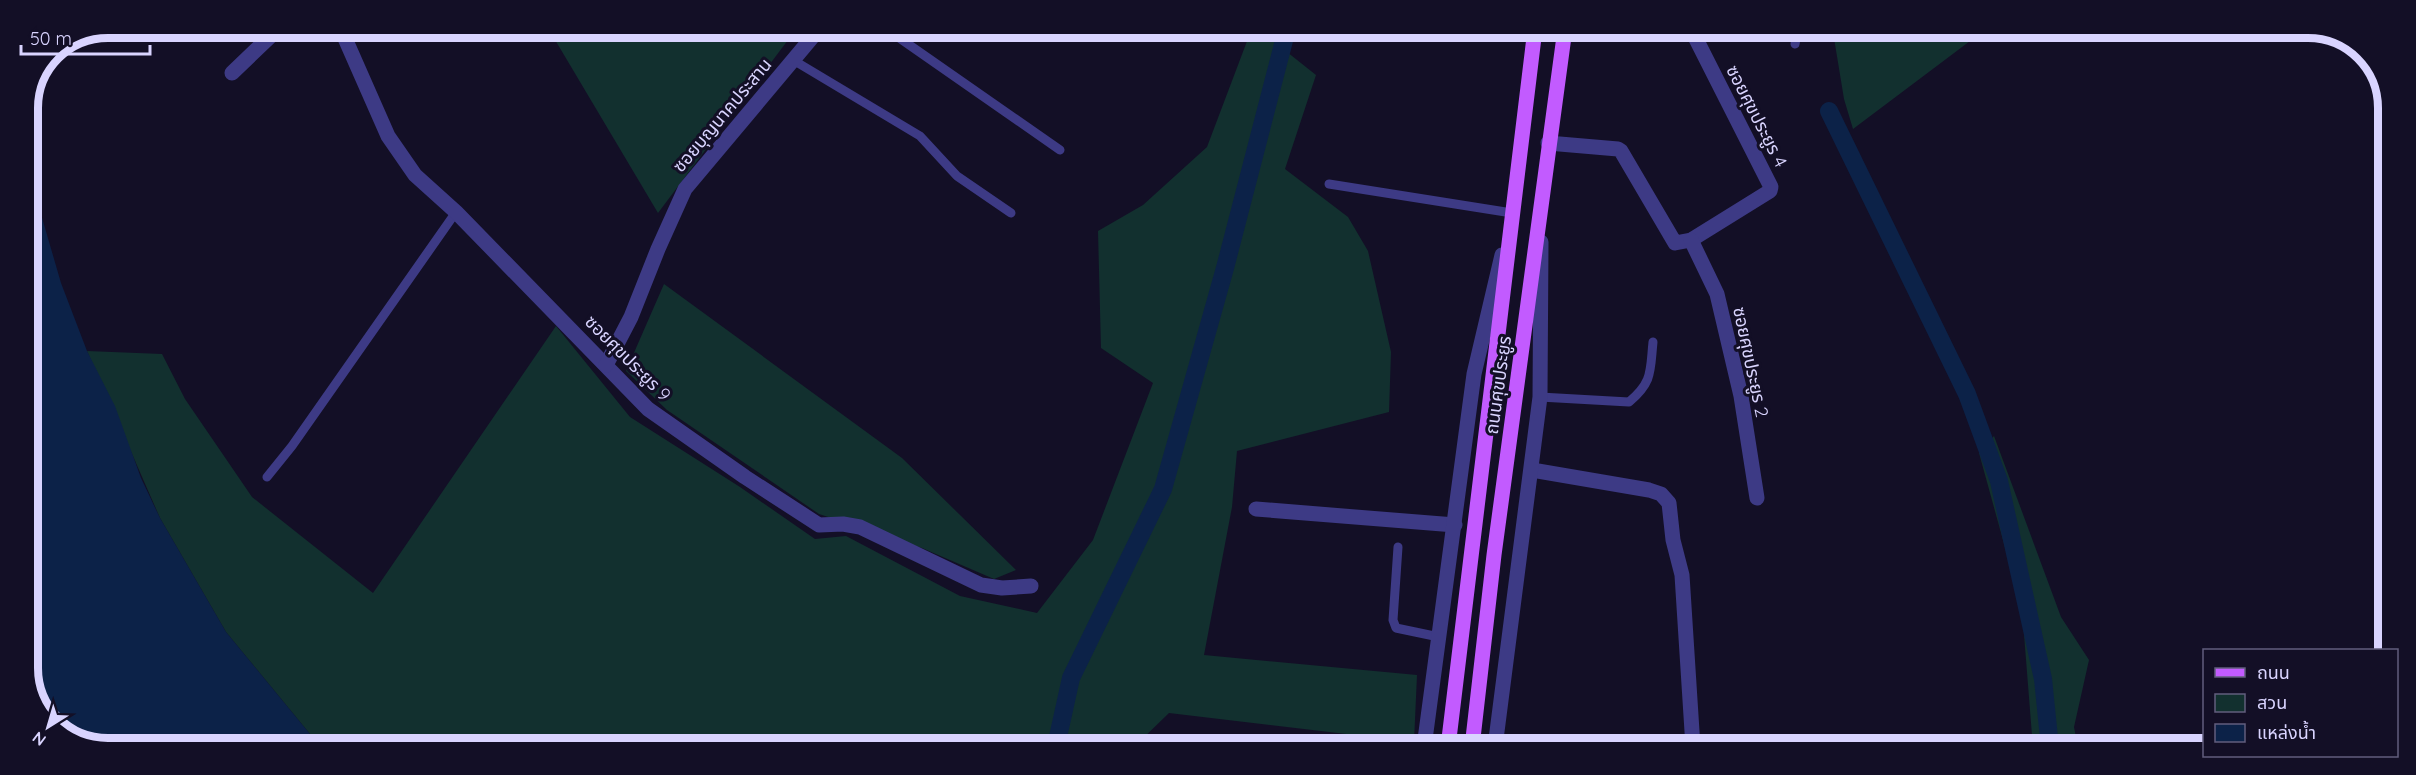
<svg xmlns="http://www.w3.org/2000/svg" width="2416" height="775" viewBox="0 0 2416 775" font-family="Quicksand,'Noto Sans Thai',sans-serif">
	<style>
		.green { fill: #12302f }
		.water { fill: #0c2248 }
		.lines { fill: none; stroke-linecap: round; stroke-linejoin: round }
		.canal { stroke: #0c2248; stroke-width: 18 }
		.service { stroke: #3d3a85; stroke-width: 9 }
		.minor { stroke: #3d3a85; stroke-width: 15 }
		.primary { stroke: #c25bff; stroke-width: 15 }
		.labels { text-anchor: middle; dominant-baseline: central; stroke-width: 6; stroke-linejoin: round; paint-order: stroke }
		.street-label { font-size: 18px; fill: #d9d4ff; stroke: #130f26 }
		.rim { fill: none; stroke: #d9d4ff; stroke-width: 8 }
	</style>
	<rect width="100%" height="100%" fill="#130f26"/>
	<g class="green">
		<path d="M548,28H782L788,40L658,213Z"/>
		<path d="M1252,28H1270L1268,37L1316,75L1285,169L1348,217L1368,251L1391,352L1389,412L1237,451L1232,507L1204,655L1417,675L1414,742L1169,713L1135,746L319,745L226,632L160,518L87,351L162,354L185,399L252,497L373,593L556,326L630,417L740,487L815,539L846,536L960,596L1037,613L1093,540L1153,383L1101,348L1098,231L1143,205L1207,147Z"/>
		<path d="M1830,29H1986L1853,129L1844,99L1834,38Z"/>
		<path d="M664,284L902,458L1016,570L994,579L922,548L819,514L667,410L626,371Z"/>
		<path d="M1994,436L2061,617L2089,660L2074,727L2078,748H2033L2022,609L1979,453Z"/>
	</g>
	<path class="water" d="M27,166L61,283L87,351L115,406L141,478L160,518L226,632L319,745H86L47,720L27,673Z"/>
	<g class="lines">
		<g class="canal">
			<path d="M1829,111L1967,394L1999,481L2043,679L2050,748"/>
			<path d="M1056,746L1071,678L1163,489L1225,268L1287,29"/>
		</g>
		<g class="service">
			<path d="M885,28L1060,150"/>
			<path d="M1795,44L1798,29"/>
			<path d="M793,60L920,136L957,176L1011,213"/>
			<path d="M1329,184L1512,213"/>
			<path d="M1540,397L1629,402C1653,382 1650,371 1653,342"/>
			<path d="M267,477L292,446L456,212"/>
			<path d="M1398,547L1393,620L1396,628L1439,637"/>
		</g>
		<g class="minor">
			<path d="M340,27L388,136L415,175L456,212L648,409L745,477L819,525L843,524L860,527L981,585L1002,588L1031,586"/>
			<path d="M232,73L280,27"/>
			<path d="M1548,143L1618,149L1621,151L1675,243L1691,240L1770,191L1771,187L1691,29"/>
			<path d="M1691,240L1717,294L1741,396L1757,498"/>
			<path d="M606,365L631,317L658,249L685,189L820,28"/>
			<path d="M1532,470L1649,490L1661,494L1669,503L1673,540L1682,575L1693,747"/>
			<path d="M1256,509L1455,525"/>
			<path d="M1424,747L1474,374L1502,255"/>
			<path d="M1495,747L1540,397L1541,242"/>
		</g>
		<g class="primary">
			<path d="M1448,747L1535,29"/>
			<path d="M1472,747L1494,555L1565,29"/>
		</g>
	</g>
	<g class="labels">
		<g class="street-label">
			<text transform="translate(722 115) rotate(-50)">ซอยบุญนาคประสาน</text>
			<text transform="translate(1757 116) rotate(63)">ซอยศุขประยูร 4</text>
			<text transform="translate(628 358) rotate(45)">ซอยศุขประยูร 9</text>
			<text transform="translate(1751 362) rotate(78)">ซอยศุขประยูร 2</text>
			<text transform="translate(1498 385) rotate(-82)">ถนนศุขประยูร</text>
		</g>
	</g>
	<path d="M0 0H2416V775H0ZM108 38H2308A70 70 0 0 1 2378 108V668A70 70 0 0 1 2308 738H108A70 70 0 0 1 38 668V108A70 70 0 0 1 108 38Z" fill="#130f26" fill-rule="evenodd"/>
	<path class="rim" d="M108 38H2308A70 70 0 0 1 2378 108V668A70 70 0 0 1 2308 738H108A70 70 0 0 1 38 668V108A70 70 0 0 1 108 38Z"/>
	<rect x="2203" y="649" width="195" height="108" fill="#130f26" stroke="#625e7d" stroke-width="1.5"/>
	<rect x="2215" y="668" width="30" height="9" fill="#c25bff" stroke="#625e7d" stroke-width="1.5"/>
	<text x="2257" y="679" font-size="18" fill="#d9d4ff">ถนน</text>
	<rect x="2215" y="694" width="30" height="18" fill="#12302f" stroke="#625e7d" stroke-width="1.5"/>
	<text x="2257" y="709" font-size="18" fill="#d9d4ff">สวน</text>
	<rect x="2215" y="724" width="30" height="18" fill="#0c2248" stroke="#625e7d" stroke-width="1.5"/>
	<text x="2257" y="739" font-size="18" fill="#d9d4ff">แหล่งน้ำ</text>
	<g transform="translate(48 727) rotate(217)" stroke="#130f26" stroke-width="4.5" paint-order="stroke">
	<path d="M0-4.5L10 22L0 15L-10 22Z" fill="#d9d4ff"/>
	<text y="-9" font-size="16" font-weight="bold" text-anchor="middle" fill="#d9d4ff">N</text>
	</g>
	<path d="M21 45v9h129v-9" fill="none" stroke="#d9d4ff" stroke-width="3"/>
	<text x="30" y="45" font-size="18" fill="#d9d4ff" stroke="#130f26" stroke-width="4.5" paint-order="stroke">50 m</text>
</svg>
